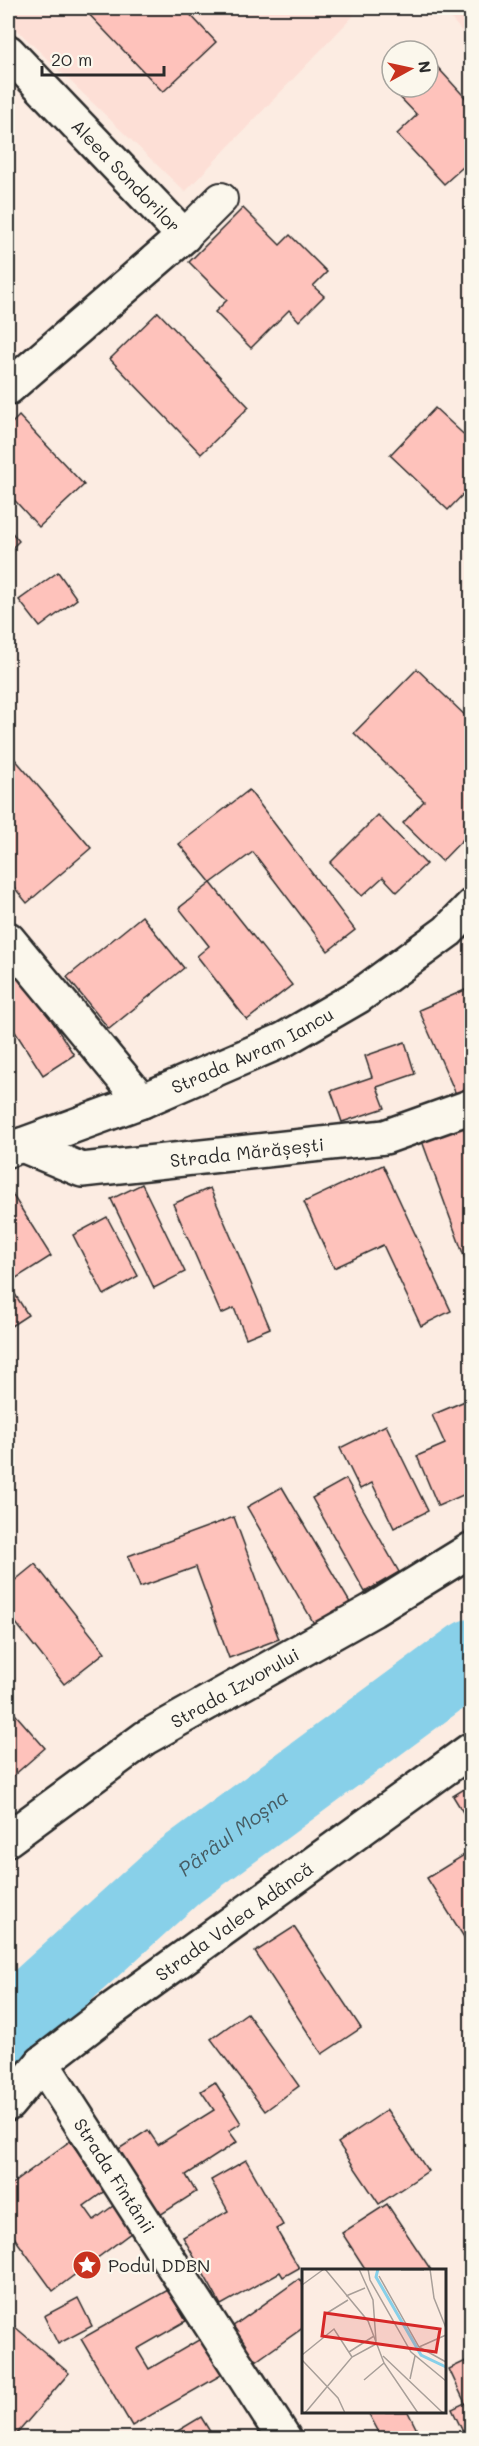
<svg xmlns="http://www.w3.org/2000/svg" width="479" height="2446" viewBox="0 0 479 2446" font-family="Mali,sans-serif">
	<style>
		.built { fill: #fddfd6 }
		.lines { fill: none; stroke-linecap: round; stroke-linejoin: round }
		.river { stroke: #88d0e9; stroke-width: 74 }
		.building { fill: #fec2bb; stroke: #2b2b2b; stroke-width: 1.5 }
		.pedestrian-casing { stroke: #2b2b2b; stroke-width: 36 }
		.minor-casing { stroke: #2b2b2b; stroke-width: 38 }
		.secondary-casing { stroke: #2b2b2b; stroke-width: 38 }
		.pedestrian { stroke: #fbf7ec; stroke-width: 32 }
		.minor { stroke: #fbf7ec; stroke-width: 33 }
		.secondary { stroke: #fbf7ec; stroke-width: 33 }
		.labels { text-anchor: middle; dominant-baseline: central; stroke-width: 4.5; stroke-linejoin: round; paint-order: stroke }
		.street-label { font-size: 18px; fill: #2b2b2b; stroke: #fbf7ec }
		.poi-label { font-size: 18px; fill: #2b2b2b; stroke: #fbf7ec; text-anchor: start }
		.water-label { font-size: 20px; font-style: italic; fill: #475d64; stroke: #fbf7ec }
		.inset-river { fill: none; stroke: #88d0e9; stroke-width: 3 }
		.inset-road { fill: none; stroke: #a89f99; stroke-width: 1.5 }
		.view { fill: #d62828; fill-opacity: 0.15; stroke: #d62828; stroke-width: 3 }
		.inset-edge { fill: none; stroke: #2b2b2b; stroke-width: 3 }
	</style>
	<rect width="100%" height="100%" fill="#fcece2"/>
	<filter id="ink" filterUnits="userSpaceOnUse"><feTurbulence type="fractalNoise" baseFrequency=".0167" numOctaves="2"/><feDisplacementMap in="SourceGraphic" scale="12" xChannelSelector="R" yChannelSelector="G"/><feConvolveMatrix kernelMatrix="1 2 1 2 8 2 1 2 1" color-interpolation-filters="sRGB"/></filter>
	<g filter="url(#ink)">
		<g class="built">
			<path d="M8,8H361L185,192L8,21Z"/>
			<path d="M442,8H471V42Z"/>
		</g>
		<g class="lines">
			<path class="river" id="s1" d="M8,2026L176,1874L472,1656"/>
		</g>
		<g class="building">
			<path d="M83,8H184L216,42L163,92Z"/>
			<path d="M430,59L472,105V159L444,184L397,134L417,115L395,92L400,87H428V61Z"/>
			<path d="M8,127L15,135L8,142Z"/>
			<path d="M243,208L280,245L290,235L327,272L313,286L324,296L299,321L289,310L251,348L215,312L227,300L189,262Z"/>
			<path d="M158,312L249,407L201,454L110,359Z"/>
			<path d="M435,408L472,442V485L448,510L390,455Z"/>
			<path d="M19,416L84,485L39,527L8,493V427Z"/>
			<path d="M8,528L19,541L8,552Z"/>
			<path d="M58,572L77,599L40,627L19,600Z"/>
			<path d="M417,669L472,722V830L442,861L403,823L424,801L354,733Z"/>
			<path d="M8,751L91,848L27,903L8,880Z"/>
			<path d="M249,790L355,930L328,951L253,852L211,883L179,844Z"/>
			<path d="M378,815L426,864L397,892L383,877L362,896L330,863Z"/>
			<path d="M211,883L292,985L247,1020L197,956L209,946L179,908Z"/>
			<path d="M142,916L184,968L109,1029L67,977Z"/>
			<path d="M8,952L74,1055L43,1075L12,1027L8,1029Z"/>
			<path d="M472,987V1095L459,1101L419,1010Z"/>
			<path d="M405,1042L415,1074L377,1087L385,1108L342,1122L331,1091L372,1077L365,1056Z"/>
			<path d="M463,1126L472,1148V1278L422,1141Z"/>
			<path d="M383,1165L451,1311L421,1326L383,1245L334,1268L304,1202Z"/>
			<path d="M142,1184L185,1272L154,1288L111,1199Z"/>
			<path d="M210,1188L270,1328L246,1338L234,1308L221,1314L173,1204Z"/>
			<path d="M12,1194L51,1256L10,1282L8,1278V1197Z"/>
			<path d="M107,1217L138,1276L104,1295L73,1235Z"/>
			<path d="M8,1283L28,1315L8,1328Z"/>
			<path d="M472,1398V1491L438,1506L417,1456L445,1444L432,1415Z"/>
			<path d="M386,1425L428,1511L394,1528L372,1483L360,1489L340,1448Z"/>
			<path d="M346,1479L399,1572L365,1592L312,1498Z"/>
			<path d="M282,1487L352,1606L316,1627L247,1507Z"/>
			<path d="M234,1517L279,1639L229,1658L196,1567L140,1587L128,1556Z"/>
			<path d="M35,1564L105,1652L64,1684L8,1613V1586Z"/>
			<path d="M8,1706L45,1748L12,1777L8,1772Z"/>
			<path d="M472,1784V1827L453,1796Z"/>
			<path d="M472,1850V1950L427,1878Z"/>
			<path d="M294,1927L361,2028L322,2054L255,1952Z"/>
			<path d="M247,2013L299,2086L265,2111L211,2039Z"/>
			<path d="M215,2082L241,2123L229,2131L237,2142L186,2175L196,2192L160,2215L117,2150L148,2130L158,2145L214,2110L201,2091Z"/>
			<path d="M387,2110L428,2171L379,2204L338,2143Z"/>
			<path d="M70,2141L106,2190L84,2206L94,2220L113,2206L132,2232L53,2291L8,2229V2183L9,2186Z"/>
			<path d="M246,2160L283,2225L276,2229L299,2268L283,2277L280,2272L221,2305L183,2237L228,2211L211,2180Z"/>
			<path d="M387,2204L431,2270H366L342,2233Z"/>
			<path d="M299,2279L304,2286V2327L256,2361L232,2327Z"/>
			<path d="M168,2290L186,2321L137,2349L149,2369L209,2334L230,2370L132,2426L81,2339Z"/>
			<path d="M78,2298L92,2326L58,2344L44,2316Z"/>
			<path d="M8,2321L69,2373L15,2436L8,2430Z"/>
			<path d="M472,2358V2438H466L452,2409L465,2403L449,2369Z"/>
			<path d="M368,2412H408L421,2438H382Z"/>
			<path d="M201,2417L214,2438H166Z"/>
		</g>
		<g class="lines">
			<g class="pedestrian-casing">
				<path id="pedestrian" d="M184,236L221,199"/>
			</g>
			<g class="minor-casing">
				<g id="minor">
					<path id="s2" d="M8,52L184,236L8,388"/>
					<path d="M8,939L142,1101"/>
					<path id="s3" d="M22,1145L82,1170L385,1137L472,1106"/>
					<path id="s4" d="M8,1839L145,1738L373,1610L472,1549"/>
					<path id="s5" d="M42,2063L284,2438"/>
					<path id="s6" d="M8,2104L42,2063L103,2016L472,1749"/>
				</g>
			</g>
			<g class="secondary-casing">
				<g id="secondary">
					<path id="s7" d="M8,1150L142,1101L283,1040L359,996L448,931L472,906"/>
				</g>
			</g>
			<use href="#pedestrian" class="pedestrian"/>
			<use href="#minor" class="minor"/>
			<use href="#secondary" class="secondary"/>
		</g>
	</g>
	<defs>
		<g id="sight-disc" transform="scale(1.5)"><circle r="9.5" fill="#c8321e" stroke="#fbf7ec"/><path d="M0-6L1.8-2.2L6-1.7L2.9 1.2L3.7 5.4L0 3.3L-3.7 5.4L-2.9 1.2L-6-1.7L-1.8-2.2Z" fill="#fff"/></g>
	</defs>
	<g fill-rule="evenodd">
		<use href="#sight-disc" x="87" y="2265"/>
	</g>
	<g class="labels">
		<g class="street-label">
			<text stroke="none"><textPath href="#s2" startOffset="171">Aleea Sondorilor</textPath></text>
			<text stroke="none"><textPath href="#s7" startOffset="264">Strada Avram Iancu</textPath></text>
			<text stroke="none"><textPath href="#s3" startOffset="231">Strada Mărășești</textPath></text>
			<text stroke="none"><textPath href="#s4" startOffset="273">Strada Izvorului</textPath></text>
			<text stroke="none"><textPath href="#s6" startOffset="292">Strada Valea Adâncă</textPath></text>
			<text stroke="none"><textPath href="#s5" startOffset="134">Strada Fîntânii</textPath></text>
		</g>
		<g class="poi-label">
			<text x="108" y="2265">Podul DDBN</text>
		</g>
		<g class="water-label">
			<text stroke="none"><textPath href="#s1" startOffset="297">Pârâul Moșna</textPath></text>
		</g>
	</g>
	<g transform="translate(302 2269)">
		<rect width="144" height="144" fill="#fcece2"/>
		<path class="inset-river" d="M76,0L74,8L119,86L144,98"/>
		<path class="inset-road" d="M23,0L66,52L82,94L116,144M57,0L71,31L74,72M66,0L68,11L109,83L144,112M128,0L132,29L144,59M99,1H122M77,7L117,78L144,93M0,16L22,0M44,27L63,19M25,44L46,31M117,78L144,66M47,83L72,67M0,86L32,60L50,88M81,87L141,144M0,91L36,129L43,144M108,110L113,87M62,111L82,94M3,144L50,88L74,75"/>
		<path class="view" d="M23,44L138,60L134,83L20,67Z"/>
		<rect width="144" height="144" class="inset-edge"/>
	</g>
	<rect width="479" height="2446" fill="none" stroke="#fbf7ec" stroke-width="30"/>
	<rect x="15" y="15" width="449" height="2416" fill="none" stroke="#2b2b2b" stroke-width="2" filter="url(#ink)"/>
	<g transform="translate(410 69) rotate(82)"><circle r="28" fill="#fbf7ec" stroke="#a8a59f" stroke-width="1.5"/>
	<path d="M0-4.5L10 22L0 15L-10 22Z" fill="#c8321e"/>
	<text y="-9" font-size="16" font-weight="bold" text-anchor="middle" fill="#2b2b2b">N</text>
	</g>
	<path d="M42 66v9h122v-9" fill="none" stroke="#2b2b2b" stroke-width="3"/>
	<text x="51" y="66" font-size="18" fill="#2b2b2b" stroke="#fbf7ec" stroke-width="4.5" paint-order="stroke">20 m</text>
</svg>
